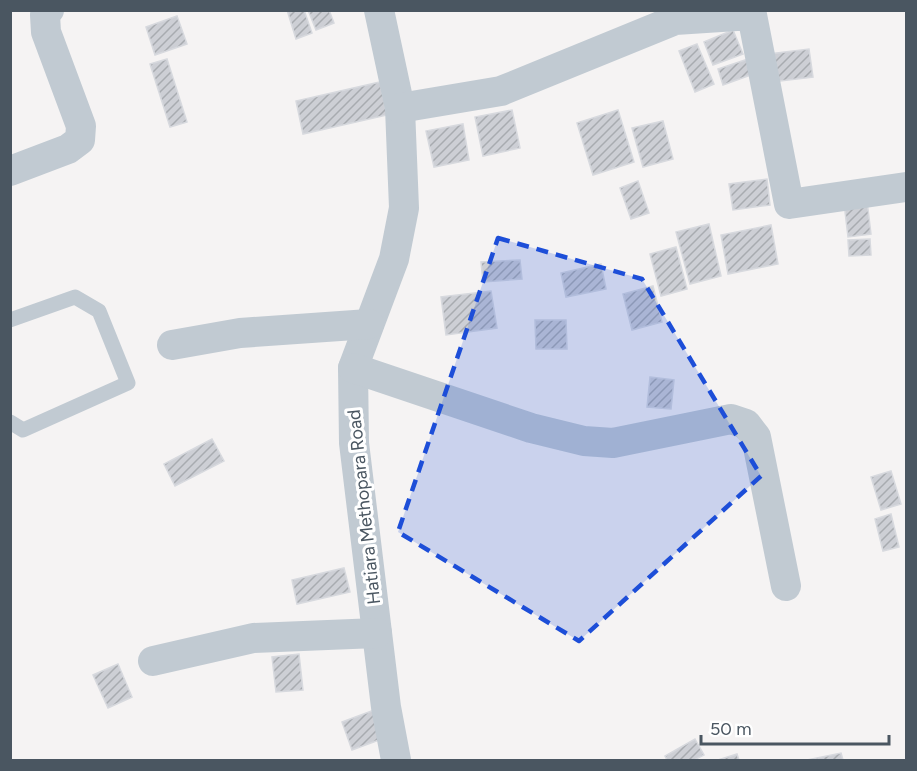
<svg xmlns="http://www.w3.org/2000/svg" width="917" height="771" viewBox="0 0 917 771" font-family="Figtree,sans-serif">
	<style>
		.building { fill: url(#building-hatch); stroke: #d7d9de; stroke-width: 1.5 }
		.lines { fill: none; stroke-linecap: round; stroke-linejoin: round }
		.lane { stroke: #c1cad2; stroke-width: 15 }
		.street { stroke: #c1cad2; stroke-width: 30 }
		.marked { fill: #1d4ed8; fill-opacity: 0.2; stroke: #1d4ed8; stroke-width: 4.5; stroke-dasharray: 12 8; stroke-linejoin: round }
		.labels { text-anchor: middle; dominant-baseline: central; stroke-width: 6; stroke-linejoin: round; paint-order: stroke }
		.street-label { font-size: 18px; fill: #4a5661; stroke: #fff }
	</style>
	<defs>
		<pattern id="building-hatch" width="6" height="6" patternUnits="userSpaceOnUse" patternTransform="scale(1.5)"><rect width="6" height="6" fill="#cdcfd5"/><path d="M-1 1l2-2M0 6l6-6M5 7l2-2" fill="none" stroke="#a8abb0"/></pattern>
	</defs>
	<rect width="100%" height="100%" fill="#f5f3f3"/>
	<g class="building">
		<path d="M287,10H304L312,33L296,39Z"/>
		<path d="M308,10H329L334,23L316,30Z"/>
		<path d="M177,16L187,44L155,55L146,27Z"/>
		<path d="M733,30L743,54L713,65L704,42Z"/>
		<path d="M697,44L714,84L695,92L679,51Z"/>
		<path d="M809,49L813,77L772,82L769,54Z"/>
		<path d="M754,57L759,72L723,85L718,69Z"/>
		<path d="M167,59L187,122L170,127L150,64Z"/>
		<path d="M380,82L387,115L303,134L296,101Z"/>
		<path d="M512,110L520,148L483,156L475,117Z"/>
		<path d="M618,110L634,162L593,175L577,123Z"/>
		<path d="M663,121L673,159L643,167L632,128Z"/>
		<path d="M463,124L469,160L434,167L426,131Z"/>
		<path d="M767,179L770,205L733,210L729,184Z"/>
		<path d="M638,181L649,213L631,219L620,188Z"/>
		<path d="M867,201L871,234L848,237L844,203Z"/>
		<path d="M709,224L721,276L690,284L676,232Z"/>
		<path d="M771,225L778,264L728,274L721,235Z"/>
		<path d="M870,239L871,255L849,256L848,240Z"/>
		<path d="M676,247L687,289L661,296L650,254Z"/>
		<path d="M520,260L522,279L483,282L481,262Z"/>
		<path d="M601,264L606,289L566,297L561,273Z"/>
		<path d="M653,286L662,322L632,330L623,294Z"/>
		<path d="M491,291L497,328L446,335L441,297Z"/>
		<path d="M535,320H566L567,349H536Z"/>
		<path d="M650,377L674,380L671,409L647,407Z"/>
		<path d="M212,439L224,461L175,486L164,464Z"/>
		<path d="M891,471L901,504L881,510L871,477Z"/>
		<path d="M891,514L899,547L883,551L875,519Z"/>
		<path d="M344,568L350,592L297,604L292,580Z"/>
		<path d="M299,654L303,690L276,692L272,657Z"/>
		<path d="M118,664L132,697L108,708L93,675Z"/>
		<path d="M377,709L387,737L352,750L342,722Z"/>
		<path d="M695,739L704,755L694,760H667L665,756Z"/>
		<path d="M841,753L843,760H807Z"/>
		<path d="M737,754L739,760H718Z"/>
	</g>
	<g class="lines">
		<path class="lane" d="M10,320L75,297L99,311L128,383L23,430L10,422"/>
		<g class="street">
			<path d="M379,10L400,108L404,208L394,259L353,368L354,443L386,707L396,760"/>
			<path d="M400,108L501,91L675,20L752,15L789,204L906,187"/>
			<path d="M10,171L68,149L80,140L81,126L46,32L45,15L49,10"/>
			<path d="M172,345L240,333L369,324"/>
			<path d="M353,368L531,428L584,441L613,443L731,419L746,424L756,437L786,586"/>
			<path d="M153,661L253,638L377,633"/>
		</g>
	</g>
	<path class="marked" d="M498,238L642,279L761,476L579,641L398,532Z"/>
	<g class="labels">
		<g class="street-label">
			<text transform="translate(364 507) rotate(-96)">Hatiara Methopara Road</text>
		</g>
	</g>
	<rect width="917" height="771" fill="none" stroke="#4a5661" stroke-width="24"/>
	<path d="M701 735v9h188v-9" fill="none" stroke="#4a5661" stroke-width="3"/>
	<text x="710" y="735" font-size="18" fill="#4a5661" stroke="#ffffff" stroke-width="4.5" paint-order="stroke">50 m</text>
</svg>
